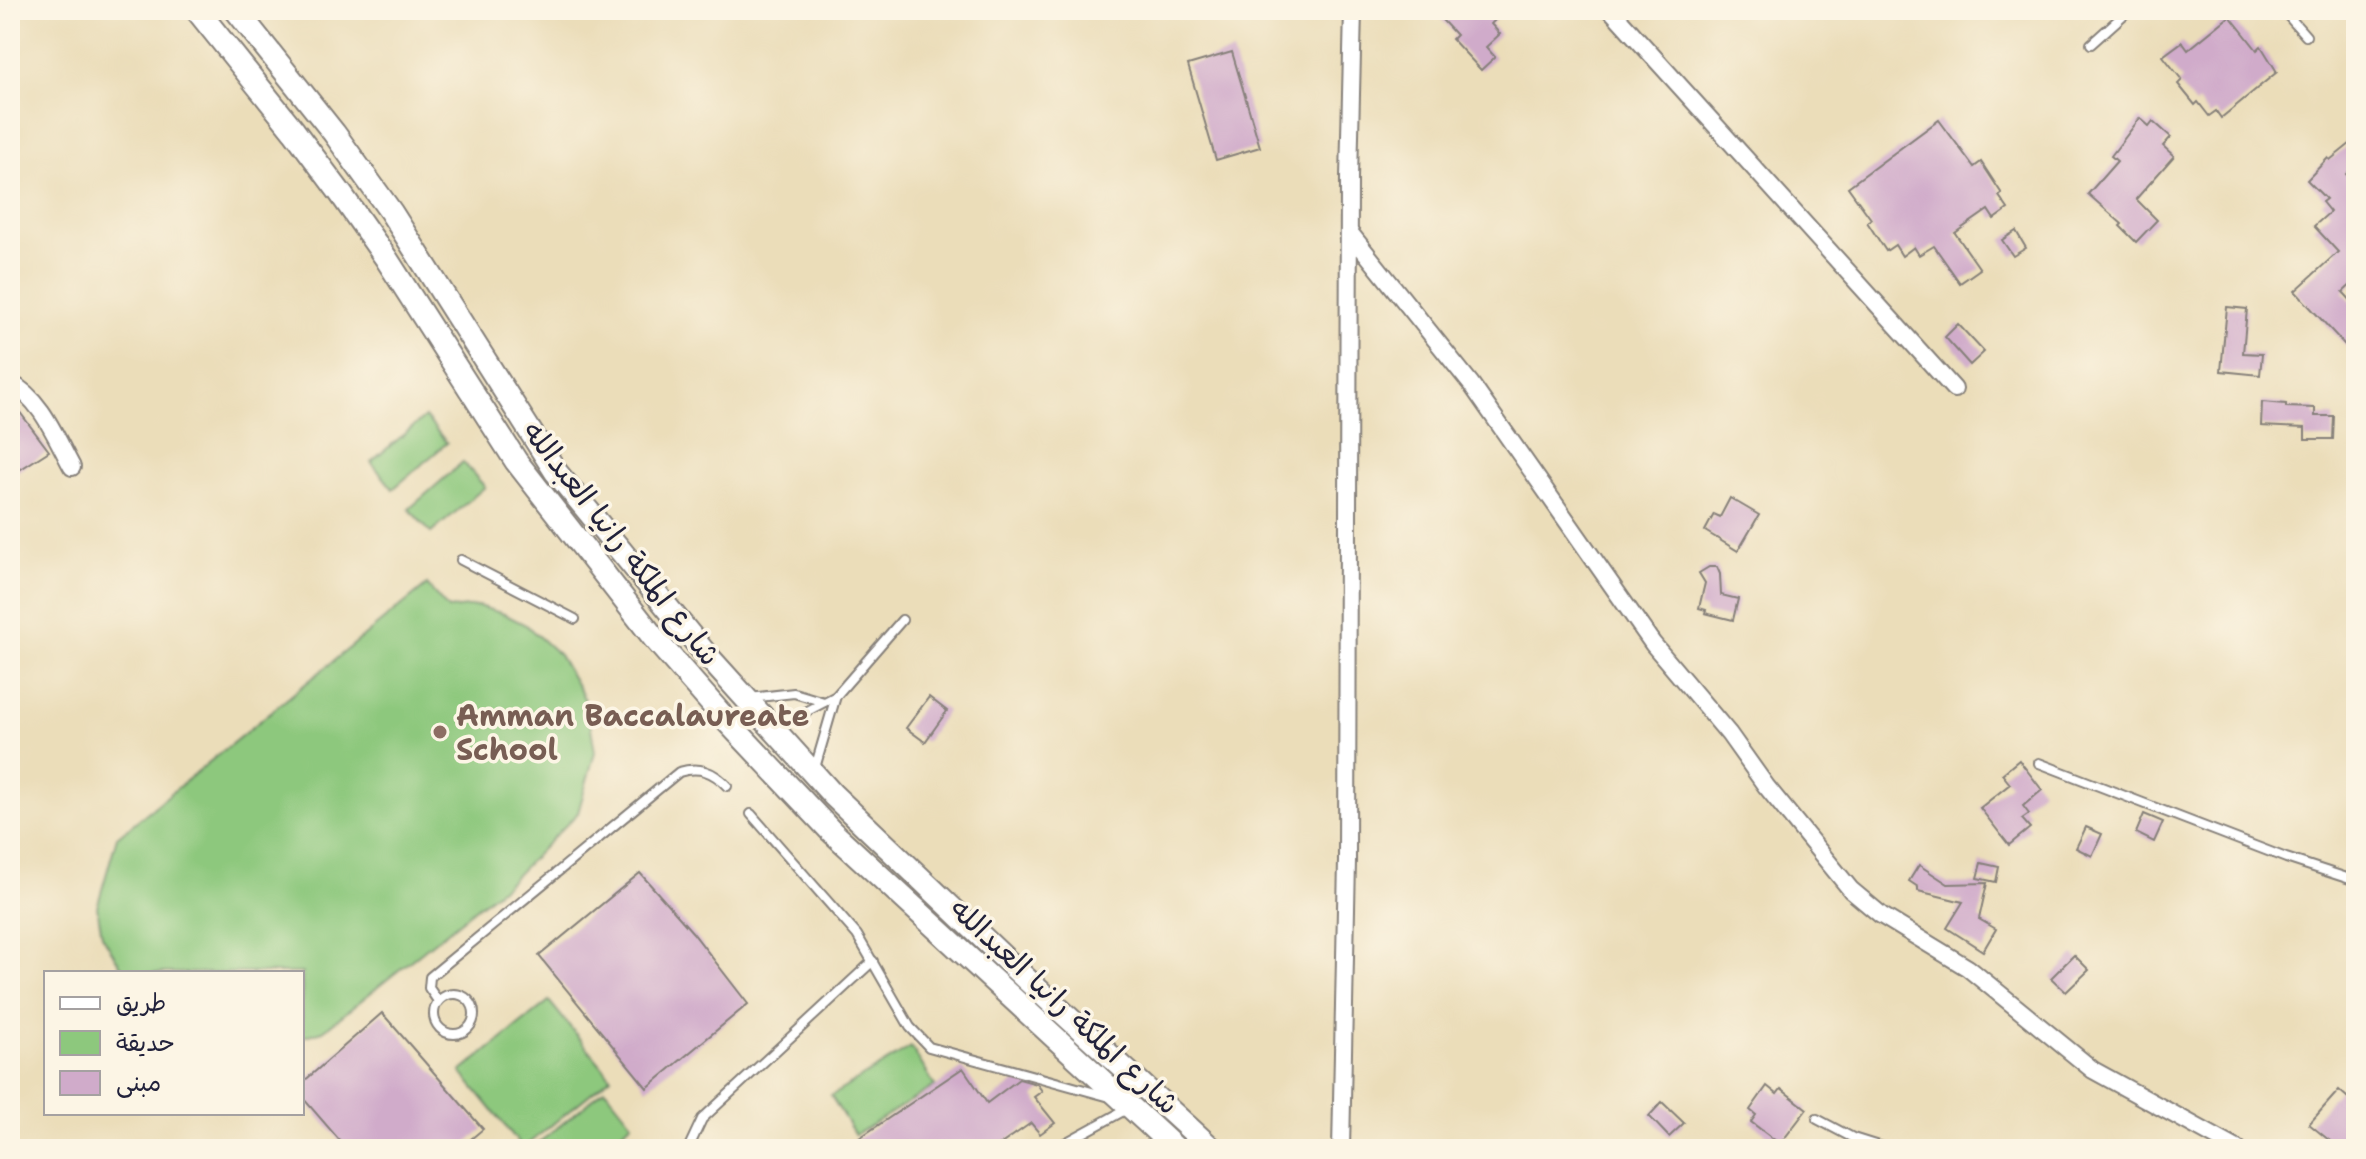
<svg xmlns="http://www.w3.org/2000/svg" width="2366" height="1159" viewBox="0 0 2366 1159" font-family="'Shantell Sans','Playpen Sans Arabic',sans-serif">
	<style>
		.green { fill: #8dc87d; stroke: #58755c; stroke-width: 2 }
		.building { fill: #d0abca }
		.lines { fill: none; stroke-linecap: round; stroke-linejoin: round }
		.lane-casing { stroke: #86807a; stroke-width: 12 }
		.street-casing { stroke: #86807a; stroke-width: 20 }
		.secondary-casing { stroke: #86807a; stroke-width: 26 }
		.lane { stroke: #fff; stroke-width: 8 }
		.street { stroke: #fff; stroke-width: 16 }
		.secondary { stroke: #fff; stroke-width: 22 }
		.education-dot { fill: #8d6e63; stroke: #fcf5e5; stroke-width: 3 }
		.labels { text-anchor: middle; dominant-baseline: central; stroke-width: 7; stroke-linejoin: round; paint-order: stroke }
		.street-label { font-size: 30px; fill: #22223b; stroke: #fcf5e5 }
		.education-label { font-size: 30px; font-weight: bold; fill: #785e54; stroke: #fcf5e5; text-anchor: start }
	</style>
	<rect width="100%" height="100%" fill="#fcf5e5"/>
	<filter id="ink" filterUnits="userSpaceOnUse"><feTurbulence type="fractalNoise" baseFrequency=".0125" numOctaves="2"/><feDisplacementMap in="SourceGraphic" scale="16" xChannelSelector="R" yChannelSelector="G"/><feConvolveMatrix kernelMatrix="1 2 1 2 8 2 1 2 1" color-interpolation-filters="sRGB"/></filter>
	<filter id="wash" filterUnits="userSpaceOnUse"><feTurbulence type="fractalNoise" baseFrequency=".006" numOctaves="4" result="noise"/><feDisplacementMap in="SourceGraphic" scale="32" xChannelSelector="R" yChannelSelector="G"/><feGaussianBlur stdDeviation="1.8" result="paint"/><feColorMatrix in="noise" values="0 0 0 0 0 0 0 0 0 0 0 0 0 0 0 0 0 1.4 0 .05"/><feComposite in="paint" operator="in"/></filter>
	<g filter="url(#wash)">
		<rect width="100%" height="100%" fill="#ebddb9"/>
		<g class="green">
			<path d="M425,417L447,443L393,489L371,462Z"/>
			<path d="M463,462L485,487L431,533L409,509Z"/>
			<path d="M427,585L448,609L478,606L504,614L526,625L559,655L587,703L595,752L578,813L511,880L323,1031L302,1037V973H125L102,935L97,907L117,837Z"/>
			<path d="M549,1001L611,1077L523,1148L461,1072Z"/>
			<path d="M911,1047L935,1086L855,1135L831,1096Z"/>
			<path d="M605,1089L632,1123L601,1149H531Z"/>
		</g>
		<g id="blocks">
			<g class="building">
				<path d="M1433,10H1488L1496,19L1491,24L1500,34L1486,47L1495,57L1481,70L1452,39L1456,35Z"/>
				<path d="M2230,16L2257,50L2261,46L2277,72L2221,118L2216,111L2209,116L2198,102L2195,105L2178,84L2182,80L2163,56L2182,42L2188,50Z"/>
				<path d="M1232,52L1260,147L1216,160L1188,65Z"/>
				<path d="M2140,118L2149,126L2153,121L2171,137L2163,146L2174,156L2136,199L2157,220L2136,242L2120,226L2122,224L2088,194L2117,161L2111,156Z"/>
				<path d="M1939,120L1974,167L1981,162L2002,194L1999,196L2008,209L1994,219L1988,210L1955,233L1980,269L1960,283L1934,246L1919,255L1914,247L1902,256L1895,245L1886,251L1867,222L1871,219L1848,187Z"/>
				<path d="M2356,139V165L2346,174L2356,185V280L2343,292L2356,306V357L2295,291L2338,252L2314,226L2330,212L2322,202L2326,199L2307,180L2328,158L2330,160Z"/>
				<path d="M2016,231L2026,248L2013,256L2002,240Z"/>
				<path d="M2227,307L2247,309L2243,353L2262,354L2260,375L2221,371Z"/>
				<path d="M1958,324L1984,352L1970,365L1945,337Z"/>
				<path d="M10,399L49,451L10,476Z"/>
				<path d="M2262,402L2286,404V407L2315,408V416H2334L2333,439H2305V428L2261,426Z"/>
				<path d="M1730,498L1759,515L1738,551L1705,531L1714,514L1720,517Z"/>
				<path d="M1709,567H1717L1720,574L1721,595L1738,599L1733,620L1705,613L1706,610L1699,608L1705,583L1699,573Z"/>
				<path d="M929,697L947,711L925,742L906,728Z"/>
				<path d="M2019,760L2042,790L2023,806L2029,814L2022,819L2030,828L2009,845L1980,808L2010,784L2002,774Z"/>
				<path d="M2144,814L2163,822L2154,842L2136,833Z"/>
				<path d="M2086,827L2102,834L2092,856L2076,848Z"/>
				<path d="M1981,863L1999,867L1996,882L1977,878Z"/>
				<path d="M1919,865L1948,884L1987,883L1979,919L1996,929L1983,951L1947,928L1963,902L1918,891V887L1909,881Z"/>
				<path d="M640,873L693,933L748,1004L647,1088L539,956Z"/>
				<path d="M2074,955L2089,970L2066,992L2051,978Z"/>
				<path d="M382,1013L483,1129L459,1149H347L302,1097V1083Z"/>
				<path d="M963,1068L987,1103L1019,1079L1037,1084L1042,1091L1034,1097L1055,1123L1040,1134L1031,1123L994,1149H843Z"/>
				<path d="M1767,1086L1777,1094L1781,1089L1807,1109L1780,1144L1751,1122L1756,1115L1750,1110Z"/>
				<path d="M2339,1090L2356,1105V1149H2340L2309,1124Z"/>
				<path d="M1662,1102L1684,1123L1669,1137L1649,1116Z"/>
			</g>
		</g>
	</g>
	<g filter="url(#ink)">
		<use href="#blocks" fill-opacity="0" stroke="#86807a" stroke-width="2"/>
		<g class="lines">
			<g class="lane-casing">
				<g id="lane">
					<path d="M2283,10L2306,36"/>
					<path d="M2091,44L2129,10"/>
					<path d="M461,560L575,619"/>
					<path d="M750,698L794,693L824,702"/>
					<path d="M777,727L836,696L902,620"/>
					<path d="M2039,763L2286,858L2356,881"/>
					<path d="M815,768L836,696"/>
					<path d="M751,814L857,935L910,1027L929,1047L1110,1097"/>
					<circle cx="454" cy="1014" r="20"/>
					<path d="M438,1001L429,988L430,977L679,772C699,766 713,771 727,786"/>
					<path d="M1817,1119L1853,1138L1888,1149"/>
					<path d="M688,1149L702,1119L873,961"/>
					<path d="M1054,1149L1127,1109"/>
				</g>
			</g>
			<g class="street-casing">
				<g id="street">
					<path d="M1611,10L1954,389"/>
					<path d="M1350,233L1471,384L1653,644L1729,734L1766,786L1851,890L1881,915L1968,968L2093,1070L2237,1149"/>
					<path d="M10,383C41,398 56,438 72,467"/>
					<path d="M1341,1149L1347,861L1349,178L1353,10"/>
				</g>
			</g>
			<g class="secondary-casing">
				<g id="secondary">
					<path d="M197,10L294,131L341,194L386,258L516,461L654,638L726,720L831,831L1176,1149"/>
					<path d="M236,10L334,133L391,212L556,472L704,652L833,795L1025,978L1212,1149"/>
				</g>
			</g>
			<use href="#lane" class="lane"/>
			<use href="#street" class="street"/>
			<use href="#secondary" class="secondary"/>
		</g>
	</g>
	<circle class="education-dot" cx="440" cy="732" r="8"/>
	<g class="labels">
		<g class="street-label">
			<text transform="translate(622 543) rotate(52)">شارع الملكة رانيا العبدالله</text>
			<text transform="translate(1065 1006) rotate(43)">شارع الملكة رانيا العبدالله</text>
		</g>
		<g class="education-label">
			<text x="456" y="715">Amman Baccalaureate<tspan x="456" dy="34">School</tspan></text>
		</g>
	</g>
	<rect width="2366" height="1159" fill="none" stroke="#fcf5e5" stroke-width="40"/>
	<rect x="44" y="971" width="260" height="144" fill="#fcf5e5" stroke="#a5a1a1" stroke-width="2"/>
	<rect x="60" y="997" width="40" height="12" fill="#ffffff" stroke="#a5a1a1" stroke-width="2"/>
	<text x="116" y="1011" font-size="24" fill="#22223b">طريق</text>
	<rect x="60" y="1031" width="40" height="24" fill="#8dc87d" stroke="#a5a1a1" stroke-width="2"/>
	<text x="116" y="1051" font-size="24" fill="#22223b">حديقة</text>
	<rect x="60" y="1071" width="40" height="24" fill="#d0abca" stroke="#a5a1a1" stroke-width="2"/>
	<text x="116" y="1091" font-size="24" fill="#22223b">مبنى</text>
</svg>
